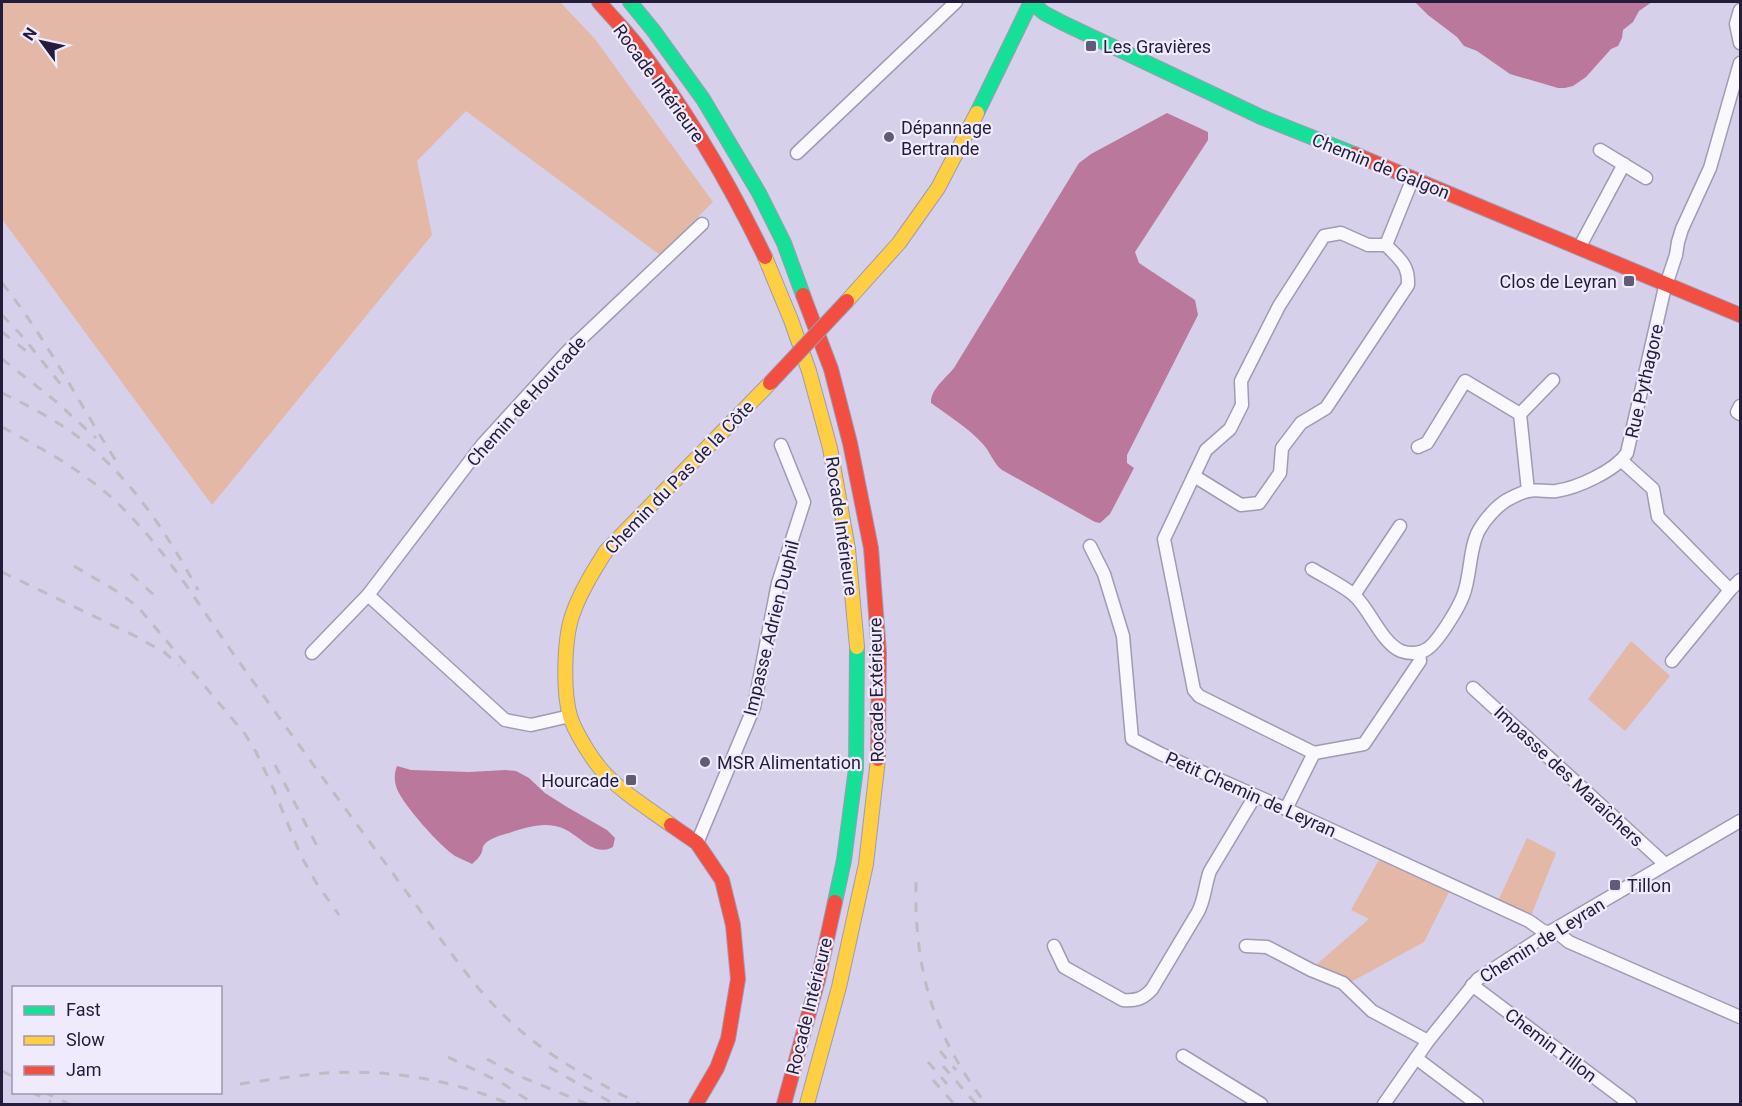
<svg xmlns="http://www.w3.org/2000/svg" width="1742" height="1106" viewBox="0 0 1742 1106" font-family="Roboto,sans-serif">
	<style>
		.green { fill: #e3b8a7 }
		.water { fill: #ba789c }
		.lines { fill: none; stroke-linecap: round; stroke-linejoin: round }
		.street-casing { stroke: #a09ab2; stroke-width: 15 }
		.fast-casing { stroke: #a09ab2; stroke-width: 16 }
		.slow-casing { stroke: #a09ab2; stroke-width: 16 }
		.jam-casing { stroke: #a09ab2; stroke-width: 16 }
		.street { stroke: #f9f8fc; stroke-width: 12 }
		.fast { stroke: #16e098; stroke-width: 14 }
		.slow { stroke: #ffcf43; stroke-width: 14 }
		.jam { stroke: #f24e42; stroke-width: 14 }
		.rail { stroke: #bdbcc4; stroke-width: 3; stroke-dasharray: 10 10; stroke-linecap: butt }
		.jam-bridge-casing { stroke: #a09ab2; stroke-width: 16; stroke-linecap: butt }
		.jam-bridge { stroke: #f24e42; stroke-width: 14 }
		.poi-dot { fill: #625b78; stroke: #efebfc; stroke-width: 2 }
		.labels { text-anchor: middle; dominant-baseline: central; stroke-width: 4.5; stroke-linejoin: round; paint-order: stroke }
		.poi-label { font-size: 18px; fill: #241c3a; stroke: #efebfc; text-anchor: start }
		.street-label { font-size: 18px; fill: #241c3a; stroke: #efebfc }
	</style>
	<rect width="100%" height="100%" fill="#d6d0ea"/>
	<g class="green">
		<path d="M2,2H560L595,39L713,202L660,255L466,111L417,161L432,235L212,505L2,219Z"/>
		<path d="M1631,641L1670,676L1625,731L1588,699Z"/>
		<path d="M1527,838L1556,853L1531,916L1498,901Z"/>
		<path d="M1379,860L1449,892L1424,942L1351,982L1317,964L1369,919L1351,910Z"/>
	</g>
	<g class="water">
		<path d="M1415,2H1652L1639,11L1633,22L1623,30L1622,38L1618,46L1611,49L1586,77L1573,86L1565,88H1558L1510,74L1477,51L1464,46L1457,37L1428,15Z"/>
		<path d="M1167,113L1208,132V140L1135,252L1139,263L1195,300L1198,315L1127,455V463L1134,468L1110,514L1100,523L1095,522L1002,470C993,463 990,451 982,443C967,427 949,416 931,403C930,390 946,378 954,368L1079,163L1091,154Z"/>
		<path d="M397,766L411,770L469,772L506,770L516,771L529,778L545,793L567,807L607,830L615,838L613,847C591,859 577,829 555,826C540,823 524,828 509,833C502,835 489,838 484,845C482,847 483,851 481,854C479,858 475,861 472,864C467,861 460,859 455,856C440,846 404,806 397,789C394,781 394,774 397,766Z"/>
	</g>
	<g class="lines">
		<g class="street-casing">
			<g id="street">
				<path d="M1740,10L1736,24L1740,43"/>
				<path d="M1600,150L1646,178"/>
				<path d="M797,153L956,2"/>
				<path d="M1579,248L1624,164"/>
				<path d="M1740,406L1737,412L1740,414"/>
				<path d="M1520,414L1553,380"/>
				<path d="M1418,447L1427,443L1465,381L1520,414L1528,491"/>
				<path d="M1622,461L1653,489L1658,517L1730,590L1672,661"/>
				<path d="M1194,476L1241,505L1259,503L1280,473L1282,448L1301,423L1326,408L1408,285C1409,264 1399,259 1386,245L1413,178"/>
				<path d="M1090,546L1104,574L1123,636L1132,739L1161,754L1286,809L1529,921L1543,931L1559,934L1569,942L1740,1017"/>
				<path d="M1312,569C1325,577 1344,586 1355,596C1370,610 1382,643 1401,651C1409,654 1420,654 1427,649C1438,642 1458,609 1463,596C1471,576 1469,548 1479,530C1485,519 1497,506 1507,500C1513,497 1522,492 1528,491C1537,489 1547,492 1556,491C1577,488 1615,471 1627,453L1664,291L1676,255L1678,242L1682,229L1710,168L1740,63"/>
				<path d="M1730,590L1740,580"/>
				<path d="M368,595L505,720L531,725L570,716"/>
				<path d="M1354,595L1400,526"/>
				<path d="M312,653L368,595L483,444L567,352L702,224"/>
				<path d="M1473,688L1665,864"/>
				<path d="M1314,753L1199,696L1194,690L1164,539L1206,450L1230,429L1242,405L1241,381L1279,306L1324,236L1341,233L1368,245H1386"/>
				<path d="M1286,809L1314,753L1364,744L1420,661L1419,653"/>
				<path d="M697,843L754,707L778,583L804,502L781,445"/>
				<path d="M1054,946L1064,967L1123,1000C1136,1001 1143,999 1152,989L1198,912C1205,899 1205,884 1210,871L1255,796"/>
				<path d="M1246,946L1267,947L1311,970L1343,983L1372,1011L1428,1041"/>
				<path d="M1472,985L1630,1104"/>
				<path d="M1183,1056L1261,1104"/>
				<path d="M1416,1058L1477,1104"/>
				<path d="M1384,1104L1428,1041L1478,979L1550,932L1740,821"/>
			</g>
		</g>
		<g class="fast-casing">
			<g id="fast">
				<path d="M630,2L653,30L703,99L759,193L784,243L803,295"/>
				<path d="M1031,2L1044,13L1063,23L1261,117L1354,154"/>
				<path d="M977,113L1031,2"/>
				<path d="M835,902L844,860L856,768L857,647"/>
			</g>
		</g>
		<g class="slow-casing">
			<g id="slow">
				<path d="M765,257L791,320L809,371L830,448L848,549L857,647"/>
				<path d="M847,301L899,243L938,188L977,113"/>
				<path d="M671,825C648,808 618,790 600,768C590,756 574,730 570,716C563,692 564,640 572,616C580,592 593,572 606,551L770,383"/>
				<path d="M807,1104L839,987L866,864L878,759"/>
			</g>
		</g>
		<g class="jam-casing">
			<g id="jam">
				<path d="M599,2C611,16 624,29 636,44C686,110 729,182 765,257"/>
				<path d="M1354,154L1740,315"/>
				<path d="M803,295L831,369L850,443L871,548L879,653L878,759"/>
				<path d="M671,825L697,843L722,880L733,925L738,979L728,1039L717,1068L696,1104"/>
				<path d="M784,1104L818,980L835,902"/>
			</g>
		</g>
		<use href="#street" class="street"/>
		<use href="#fast" class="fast"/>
		<use href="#slow" class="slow"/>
		<use href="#jam" class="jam"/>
		<g class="rail">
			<path d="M2,283C48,340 80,406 120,467"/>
			<path d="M2,315L23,337L66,391"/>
			<path d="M2,332L30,354"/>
			<path d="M2,359L53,399L96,438"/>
			<path d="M2,393C25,404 48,416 70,431C127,471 165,530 198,590"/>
			<path d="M2,427C41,448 80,469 113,499C161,543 195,599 232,652C290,733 349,814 408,894C441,938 471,986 512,1023C550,1058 594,1081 640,1104"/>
			<path d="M74,566L118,592L138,607L245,734L256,752L274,790L301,856L317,884L339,915"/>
			<path d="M2,572L135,636L164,652L179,665"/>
			<path d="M131,574L155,596"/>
			<path d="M275,765L317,846"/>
			<path d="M916,882C914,969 933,1035 986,1104"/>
			<path d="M940,1051L956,1070"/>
			<path d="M448,1057L502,1083L534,1104"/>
			<path d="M487,1059L517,1075L587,1104"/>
			<path d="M928,1062L947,1084"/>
			<path d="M943,1066L976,1104"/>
			<path d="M549,1067L614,1104"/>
			<path d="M2,1071L14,1077"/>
			<path d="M933,1080L954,1104"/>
			<path d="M240,1084C269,1080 298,1075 327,1073C389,1069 453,1080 509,1104"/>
			<path d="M31,1092L51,1102"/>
			<path d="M44,1092L69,1104"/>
		</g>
		<g class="jam-bridge-casing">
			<path id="jam-bridge" d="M770,383L847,301"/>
		</g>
		<use href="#jam-bridge" class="jam-bridge"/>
	</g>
	<g class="poi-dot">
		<rect x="1085" y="40" width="12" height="12" rx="3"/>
		<circle cx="889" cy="137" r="6"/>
		<rect x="1623" y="275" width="12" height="12" rx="3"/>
		<circle cx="705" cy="762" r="6"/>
		<rect x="625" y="774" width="12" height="12" rx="3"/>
		<rect x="1609" y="879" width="12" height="12" rx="3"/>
	</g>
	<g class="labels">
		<g class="poi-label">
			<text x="1103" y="46">Les Gravières</text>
			<text x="901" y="127">Dépannage<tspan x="901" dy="21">Bertrande</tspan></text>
			<text x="1617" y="281" text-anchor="end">Clos de Leyran</text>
			<text x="717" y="762">MSR Alimentation</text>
			<text x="619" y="780" text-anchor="end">Hourcade</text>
			<text x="1627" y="885">Tillon</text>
		</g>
		<g class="street-label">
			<text transform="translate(659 83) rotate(54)">Rocade Intérieure</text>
			<text transform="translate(1381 166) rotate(22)">Chemin de Galgon</text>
			<text transform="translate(1644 381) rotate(-77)">Rue Pythagore</text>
			<text transform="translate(526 401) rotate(-48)">Chemin de Hourcade</text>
			<text transform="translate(679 477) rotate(-46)">Chemin du Pas de la Côte</text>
			<text transform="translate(842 526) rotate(82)">Rocade Intérieure</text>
			<text transform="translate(771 628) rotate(-76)">Impasse Adrien Duphil</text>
			<text transform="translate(876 690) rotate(-91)">Rocade Extérieure</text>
			<text transform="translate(1569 776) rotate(43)">Impasse des Maraîchers</text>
			<text transform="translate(1251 794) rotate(24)">Petit Chemin de Leyran</text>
			<text transform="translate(1542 940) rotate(-32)">Chemin de Leyran</text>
			<text transform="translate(809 1006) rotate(-76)">Rocade Intérieure</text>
			<text transform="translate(1551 1045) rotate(37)">Chemin Tillon</text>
		</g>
	</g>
	<rect width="1742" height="1106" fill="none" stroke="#241c3a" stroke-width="6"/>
	<rect x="12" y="986" width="210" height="108" fill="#efebfc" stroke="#9e98ae" stroke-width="1.5"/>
	<rect x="24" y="1006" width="30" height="9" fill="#16e098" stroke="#9e98ae" stroke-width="1.5"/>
	<text x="66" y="1016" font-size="18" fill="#241c3a">Fast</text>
	<rect x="24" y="1036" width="30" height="9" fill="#ffcf43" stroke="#9e98ae" stroke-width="1.5"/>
	<text x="66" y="1046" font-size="18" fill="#241c3a">Slow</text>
	<rect x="24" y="1066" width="30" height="9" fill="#f24e42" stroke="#9e98ae" stroke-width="1.5"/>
	<text x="66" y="1076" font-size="18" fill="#241c3a">Jam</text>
	<g transform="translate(42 42) rotate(303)" stroke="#efebfc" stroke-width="4.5" paint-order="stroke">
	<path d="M0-4.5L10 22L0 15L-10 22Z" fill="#241c3a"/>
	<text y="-9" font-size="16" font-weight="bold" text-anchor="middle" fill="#241c3a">N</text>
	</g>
</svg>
